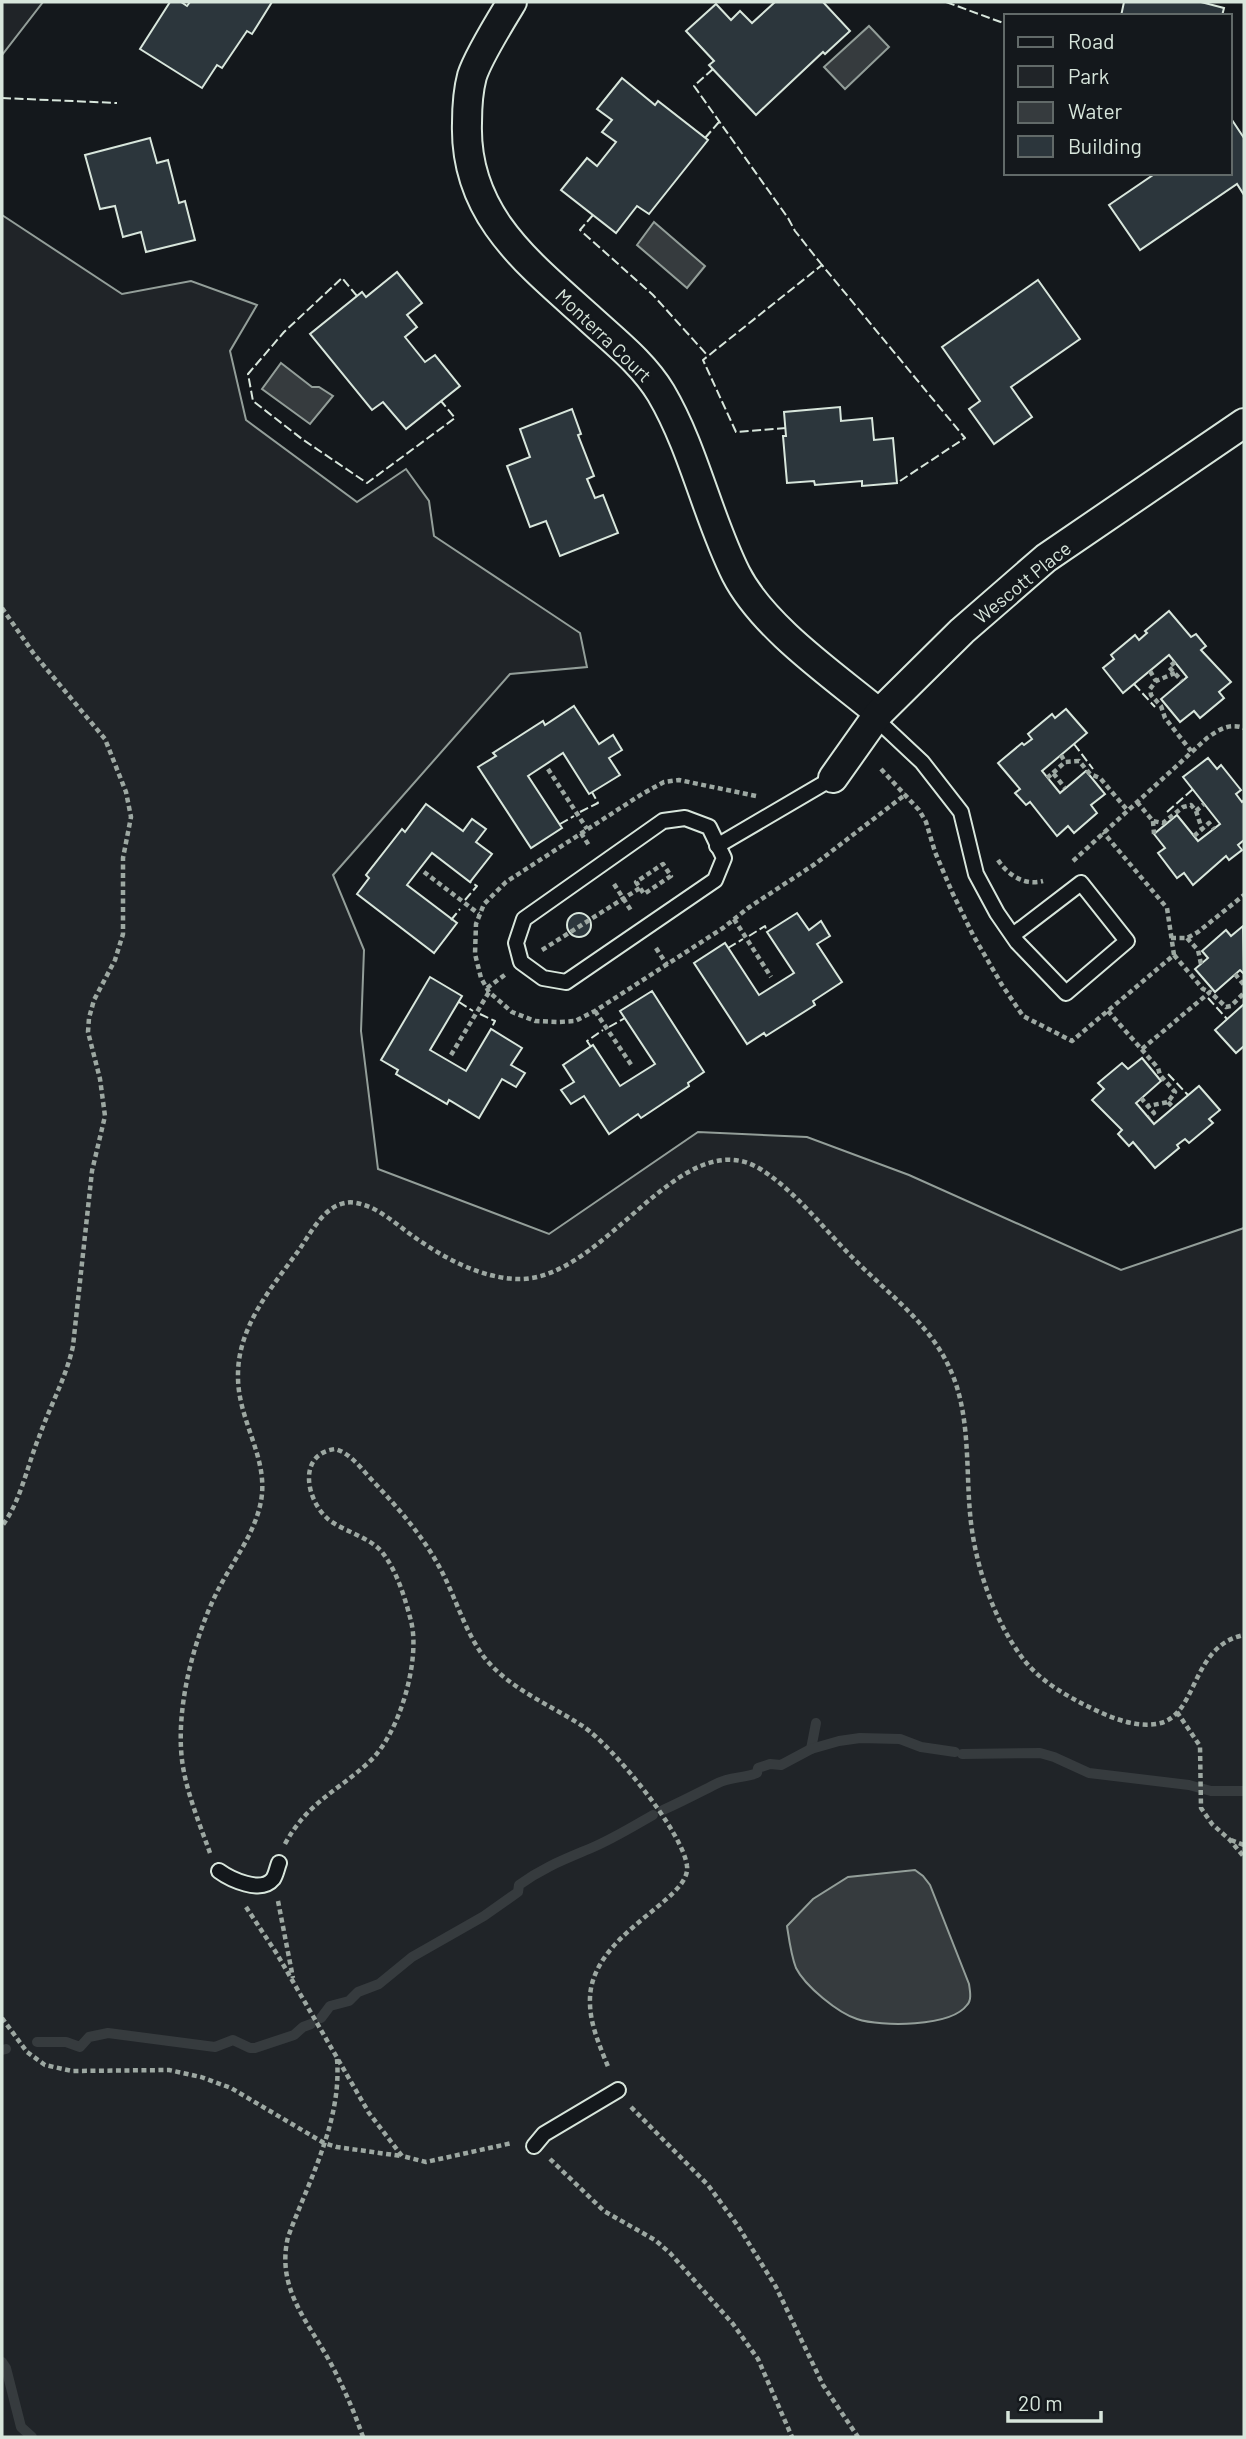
<svg xmlns="http://www.w3.org/2000/svg" width="1246" height="2439" viewBox="0 0 1246 2439" font-family="Barlow,sans-serif">
	<style>
		.green { fill: #202428; stroke: #939e99; stroke-width: 2 }
		.water { fill: #363b3e; stroke: #939e99; stroke-width: 2 }
		.lines { fill: none; stroke-linecap: round; stroke-linejoin: round }
		.stream { stroke: #363b3e; stroke-width: 10 }
		.building { fill: #2c363c; stroke: #d8e6dc; stroke-width: 2 }
		.service-casing { stroke: #d8e6dc; stroke-width: 18 }
		.minor-casing { stroke: #d8e6dc; stroke-width: 32 }
		.path { stroke: #9da8a2; stroke-width: 4.5; stroke-dasharray: 5 3.5; stroke-linecap: butt }
		.service { stroke: #14181c; stroke-width: 14 }
		.minor { stroke: #14181c; stroke-width: 28 }
		.fence { stroke: #d8e6dc; stroke-width: 2; stroke-dasharray: 9 3.5; stroke-linecap: butt }
		.labels { text-anchor: middle; dominant-baseline: central; stroke-width: 5; stroke-linejoin: round; paint-order: stroke }
		.street-label { font-size: 19px; fill: #d8e6dc; stroke: #14181c }
	</style>
	<rect width="100%" height="100%" fill="#14181c"/>
	<g class="green">
		<path d="M2,2H43L2,55Z"/>
		<path d="M2,215L122,294L191,281L257,305L230,351L246,420L357,502L406,469L429,501L434,536L580,633L587,667L510,674L333,875L364,950L361,1031L378,1169L549,1234L698,1132L807,1137L909,1175L1121,1270L1244,1228V2437H2Z"/>
	</g>
	<g class="water">
		<path d="M869,26L889,47L845,89L824,67Z"/>
		<path d="M654,222L705,266L687,288L637,245Z"/>
		<path d="M281,363L312,387H319L333,396L310,424L262,389Z"/>
		<path d="M915,1870L923,1876L930,1885L969,1984C970,1991 972,2000 967,2005C951,2027 881,2027 857,2019C838,2013 805,1986 796,1968C791,1955 789,1939 787,1926L813,1899L848,1877Z"/>
	</g>
	<g class="lines">
		<g class="stream">
			<path d="M811,1749L816,1723"/>
			<path d="M962,1754L1040,1753L1054,1757L1089,1773L1189,1785L1211,1791H1244"/>
			<path d="M663,1810C683,1801 700,1792 718,1783C729,1777 745,1778 757,1773L758,1768L770,1764L781,1765L811,1749L839,1741L860,1738L900,1739L921,1747L955,1752"/>
			<path d="M321,2018L330,2006L349,2001L358,1992L379,1984L412,1957L484,1916L518,1892L519,1885C542,1868 563,1860 589,1849C611,1840 632,1827 653,1815"/>
			<path d="M37,2042H66L80,2047L89,2037L108,2033L215,2047L233,2040L250,2048H255L294,2035L303,2027L311,2024"/>
			<path d="M2,2050L6,2049"/>
			<path d="M2,2362L6,2368L21,2427L32,2437"/>
		</g>
	</g>
	<g class="building">
		<path d="M170,2H181L187,6L190,2H272L252,34L247,31L222,68L217,65L202,88L140,49Z"/>
		<path d="M775,2H823L850,31L825,54L823,52L756,115L709,65L714,61L686,31L716,4L731,20L740,11L752,23Z"/>
		<path d="M1124,2H1201L1224,8L1222,16H1121Z"/>
		<path d="M622,78L655,105L658,101L708,140L649,214L637,206L616,233L561,190L587,158L597,166L616,142L602,132L612,120L597,109Z"/>
		<path d="M1230,117L1244,138V195L1237,184L1140,250L1109,205L1156,173H1230Z"/>
		<path d="M150,138L157,163L168,160L179,203L185,201L195,240L146,252L141,232L123,237L115,206L100,209L85,155Z"/>
		<path d="M397,272L422,303L407,315L417,327L405,337L425,362L435,355L460,386L406,429L383,402L372,410L310,334L362,292L366,297Z"/>
		<path d="M1038,280L1080,339L1011,387L1032,417L994,444L969,409L980,401L942,347Z"/>
		<path d="M840,407L841,421L872,418L874,440L893,438L897,483L862,486V481L815,485L814,481L787,483L783,436H786L784,412Z"/>
		<path d="M572,409L581,434L578,435L594,476L587,479L595,498L603,495L618,533L560,556L546,521L530,527L507,466L530,457L520,429Z"/>
		<path d="M1169,611L1191,637L1196,634L1206,646L1201,650L1231,682L1219,692L1224,698L1200,718L1194,711L1180,722L1161,699L1187,677L1169,655L1123,693L1103,668L1114,659L1111,655L1135,635L1139,640L1147,633L1145,631Z"/>
		<path d="M574,706L599,744L613,735L622,750L609,758L620,775L589,794L563,753L528,776L562,828L531,848L478,767L496,756L493,753L543,721L545,725Z"/>
		<path d="M1066,709L1087,733L1042,771L1060,793L1086,771L1105,794L1091,805L1097,813L1074,833L1068,826L1057,836L1030,802L1026,805L1015,793L1020,789L998,763L1022,743L1024,745L1032,739L1028,734L1052,714L1055,718Z"/>
		<path d="M1208,758L1217,769L1221,765L1241,790L1236,794L1242,802L1244,800V840L1238,845L1242,850L1229,860L1226,856L1193,885L1184,873L1177,878L1158,853L1165,848L1154,834L1177,815L1198,841L1220,824L1183,777Z"/>
		<path d="M426,804L463,831L472,819L486,829L476,842L492,854L470,882L432,853L407,885L457,923L434,953L357,894L369,878L366,875L402,829L405,832Z"/>
		<path d="M797,913L809,930L821,921L830,936L817,944L842,982L813,1001L815,1005L766,1036L764,1033L747,1044L694,963L725,943L759,995L794,973L767,932Z"/>
		<circle cx="579" cy="925" r="12"/>
		<path d="M1243,926L1244,974L1240,970L1215,992L1195,969L1208,958L1202,951L1226,930L1231,936Z"/>
		<path d="M430,977L462,996L430,1050L466,1071L491,1029L522,1048L511,1065L525,1073L516,1087L502,1079L479,1118L449,1100L447,1104L396,1074L398,1070L381,1060Z"/>
		<path d="M652,991L704,1072L688,1083L689,1086L641,1118L638,1114L609,1134L584,1096L571,1104L561,1090L574,1082L563,1065L593,1045L620,1086L655,1064L620,1011Z"/>
		<path d="M1244,1004V1046L1236,1053L1215,1030Z"/>
		<path d="M1142,1058L1161,1081L1136,1103L1154,1124L1199,1086L1220,1110L1209,1119L1213,1123L1189,1143L1185,1139L1177,1145L1179,1148L1155,1168L1133,1142L1129,1146L1118,1134L1122,1130L1092,1100L1104,1089L1098,1083L1122,1063L1128,1069Z"/>
	</g>
	<g class="lines">
		<g class="service-casing">
			<g id="service">
				<path d="M875,718L922,762L961,812L976,874L997,913L1017,942L1066,993L1127,941L1081,883L1013,935"/>
				<path d="M685,818L709,827L724,858L715,880L566,982L543,978L521,962L516,943L524,919L663,821Z"/>
				<path d="M717,846L833,778"/>
				<path d="M219,1871C230,1879 261,1894 273,1879C276,1875 277,1868 279,1863"/>
				<path d="M534,2146L544,2134L618,2090"/>
			</g>
		</g>
		<g class="minor-casing">
			<g id="minor">
				<path d="M512,2C501,20 478,57 472,76C468,91 467,108 467,123C464,214 527,262 588,317C614,341 643,363 661,393C694,449 707,516 736,574C763,627 833,675 879,713"/>
				<path d="M833,778L879,713L962,631L1046,558L1244,423"/>
			</g>
		</g>
		<g class="path">
			<path d="M2,608L34,654L105,739L126,792L131,817L123,858V934L115,960L94,1000L89,1018L88,1032L100,1079L105,1116L92,1171L73,1346C66,1378 50,1406 39,1437C27,1466 21,1501 2,1526"/>
			<path d="M1175,662L1169,667L1182,681"/>
			<path d="M1150,671L1156,681"/>
			<path d="M1175,673L1156,681L1150,689L1151,695L1161,706L1165,718L1191,751"/>
			<path d="M1061,755L1065,762"/>
			<path d="M548,769L587,829"/>
			<path d="M881,769L919,810L926,822L935,852L952,892L973,935L1002,985L1023,1016L1072,1041L1174,955L1167,908L1103,832"/>
			<path d="M1053,773L1065,762L1079,761L1090,774L1100,778L1128,811"/>
			<path d="M1047,778L1053,773L1065,788"/>
			<path d="M756,796L679,780L664,782L642,794L506,882L484,904L476,924L475,954L481,978L489,992L512,1012L535,1021L559,1022L575,1021L595,1011L723,928L748,908L815,864L906,794"/>
			<path d="M1137,802L1153,821L1163,823L1183,807L1191,805L1196,811L1202,829"/>
			<path d="M1196,811L1204,804"/>
			<path d="M1153,821L1154,834"/>
			<path d="M581,833L590,847"/>
			<path d="M1194,836L1209,823L1214,829"/>
			<path d="M998,860C1008,875 1024,886 1043,881"/>
			<path d="M1073,861L1207,738C1220,729 1229,723 1244,728"/>
			<path d="M424,872L479,914"/>
			<path d="M614,884L632,912"/>
			<path d="M734,919L771,977"/>
			<path d="M1171,938H1187L1198,932L1244,895"/>
			<path d="M1187,938L1198,950L1201,964"/>
			<path d="M656,948L667,965"/>
			<path d="M542,950L640,888L636,882L663,864L671,876L644,894L640,888"/>
			<path d="M1174,955L1203,989L1210,992"/>
			<path d="M1235,974L1244,985"/>
			<path d="M487,988L506,974"/>
			<path d="M595,1011L632,1066"/>
			<path d="M1108,1011L1158,1068L1160,1075L1175,1092L1168,1102L1148,1106"/>
			<path d="M1142,1049L1210,992L1226,1007L1231,1006L1244,993"/>
			<path d="M451,1055L489,992"/>
			<path d="M1141,1098L1154,1113L1149,1117"/>
			<path d="M1168,1102L1174,1108"/>
			<path d="M1177,1712L1200,1746L1201,1808L1212,1824L1230,1840L1244,1857"/>
			<path d="M1231,1840L1244,1845"/>
			<path d="M285,1844C307,1803 336,1792 368,1763C399,1736 421,1660 411,1621C405,1598 397,1571 382,1552C368,1536 344,1532 328,1519C306,1500 297,1454 335,1449C350,1453 360,1467 371,1479C399,1509 426,1539 444,1576C457,1602 466,1633 484,1657C509,1689 551,1705 584,1727C613,1747 683,1832 687,1866C692,1901 587,1934 590,2003C590,2025 601,2049 609,2069"/>
			<path d="M210,1853C200,1825 188,1796 183,1767C174,1713 193,1640 217,1592C232,1562 255,1534 261,1501C269,1458 238,1421 238,1377C237,1327 272,1287 299,1250C310,1234 322,1210 341,1204C352,1200 362,1204 372,1208C386,1215 398,1225 410,1234C442,1257 479,1278 518,1279C606,1281 681,1118 762,1170C797,1193 823,1228 852,1257C889,1295 933,1325 953,1376C970,1419 966,1468 970,1513C974,1562 993,1620 1024,1660C1039,1679 1060,1692 1081,1703C1103,1714 1131,1728 1156,1724C1199,1718 1189,1646 1244,1635"/>
			<path d="M278,1901L293,1978"/>
			<path d="M246,1907L277,1954L369,2113L402,2156L426,2162L512,2143"/>
			<path d="M2,2018L27,2052L45,2065L72,2071L169,2070L201,2077L231,2088L324,2143L337,2147L401,2156"/>
			<path d="M337,2059C342,2121 309,2180 288,2237C276,2288 307,2320 330,2362C343,2386 354,2411 363,2437"/>
			<path d="M631,2107L708,2185L738,2226L776,2287L823,2385L858,2437"/>
			<path d="M550,2159L604,2211L655,2240L670,2253L733,2324L758,2359L792,2437"/>
		</g>
		<use href="#service" class="service"/>
		<use href="#minor" class="minor"/>
		<g class="fence">
			<path d="M946,2L1006,24"/>
			<path d="M713,69L694,86L788,218L795,231L822,265"/>
			<path d="M2,98L117,103"/>
			<path d="M705,138L719,122"/>
			<path d="M593,215L580,230L653,295L708,356"/>
			<path d="M357,296L342,278L284,332L248,374L253,401L302,439L367,483L455,418L441,401"/>
			<path d="M786,428L736,432L703,360L822,265L965,438L897,483"/>
			<path d="M1134,684L1155,707"/>
			<path d="M1074,744L1093,769"/>
			<path d="M580,812L598,803L592,792"/>
			<path d="M1167,812L1193,789"/>
			<path d="M560,824L574,816"/>
			<path d="M465,900L477,886L470,882"/>
			<path d="M451,920L460,909"/>
			<path d="M749,936L765,926L767,932"/>
			<path d="M728,948L743,939"/>
			<path d="M1208,998L1227,1019"/>
			<path d="M459,1002L473,1011"/>
			<path d="M480,1014L495,1021L491,1029"/>
			<path d="M609,1027L625,1018"/>
			<path d="M591,1047L587,1041L603,1030"/>
			<path d="M1168,1074L1188,1095"/>
		</g>
	</g>
	<g class="labels">
		<g class="street-label">
			<text transform="translate(604 335) rotate(44)">Monterra Court</text>
			<text transform="translate(1022 582) rotate(-39)">Wescott Place</text>
		</g>
	</g>
	<rect width="1246" height="2439" fill="none" stroke="#d8e6dc" stroke-width="7"/>
	<rect x="1004" y="14" width="228" height="161" fill="#14181c" stroke="#626a69" stroke-width="2"/>
	<rect x="1018" y="37" width="35" height="10" fill="#14181c" stroke="#626a69" stroke-width="2"/>
	<text x="1068" y="49" font-size="21" fill="#d8e6dc">Road</text>
	<rect x="1018" y="66" width="35" height="21" fill="#202428" stroke="#626a69" stroke-width="2"/>
	<text x="1068" y="84" font-size="21" fill="#d8e6dc">Park</text>
	<rect x="1018" y="102" width="35" height="21" fill="#363b3e" stroke="#626a69" stroke-width="2"/>
	<text x="1068" y="119" font-size="21" fill="#d8e6dc">Water</text>
	<rect x="1018" y="136" width="35" height="21" fill="#2c363c" stroke="#626a69" stroke-width="2"/>
	<text x="1068" y="154" font-size="21" fill="#d8e6dc">Building</text>
	<path d="M1008 2411v10h93v-10" fill="none" stroke="#d8e6dc" stroke-width="3.5"/>
	<text x="1018" y="2411" font-size="21" fill="#d8e6dc" stroke="#14181c" stroke-width="5" paint-order="stroke">20 m</text>
</svg>
